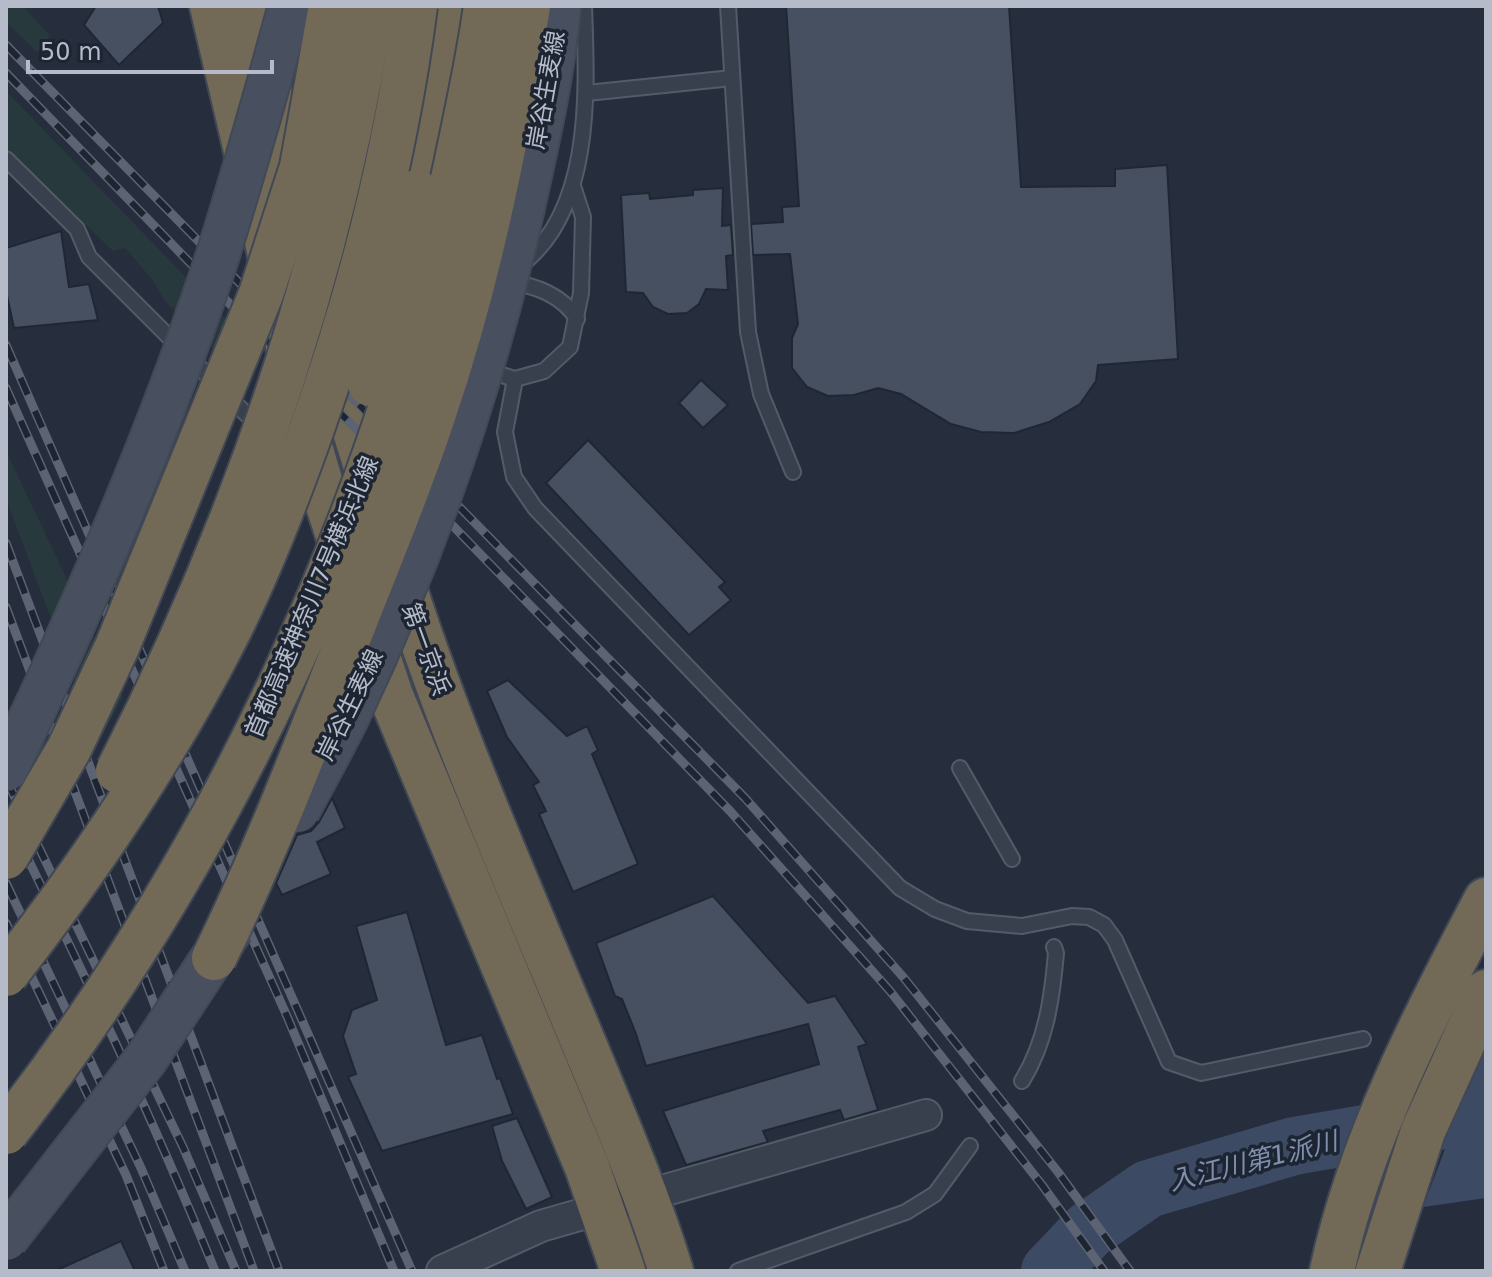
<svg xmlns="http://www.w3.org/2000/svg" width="1492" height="1277" viewBox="0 0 1492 1277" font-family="'DejaVu Sans','Noto Sans JP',sans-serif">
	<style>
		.green { fill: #28393d }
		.water { fill: #3c4a64 }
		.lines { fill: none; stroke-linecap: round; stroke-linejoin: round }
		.river { stroke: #3c4a64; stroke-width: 58 }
		.building { fill: #475060; stroke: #202734; stroke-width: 2 }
		.lane-casing { stroke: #545b68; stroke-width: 18 }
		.street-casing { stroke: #545b68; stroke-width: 34 }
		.highway-casing { stroke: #414855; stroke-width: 48 }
		.lane { stroke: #39404d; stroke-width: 14 }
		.street { stroke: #39404d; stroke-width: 30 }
		.highway { stroke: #726a57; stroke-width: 44 }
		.rail-casing { stroke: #5c6373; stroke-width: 9 }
		.rail { stroke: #1e2532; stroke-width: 6; stroke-dasharray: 18; stroke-linecap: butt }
		.secondary-bridge-casing { stroke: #424956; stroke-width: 46; stroke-linecap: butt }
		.highway-bridge-casing { stroke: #414855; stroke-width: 48; stroke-linecap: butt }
		.secondary-bridge { stroke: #484f5f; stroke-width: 42 }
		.highway-bridge { stroke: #726a57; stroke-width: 44 }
		.labels { text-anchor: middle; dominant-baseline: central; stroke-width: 7; stroke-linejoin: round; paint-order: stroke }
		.street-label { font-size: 24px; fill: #b5bbc8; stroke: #1e2532 }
		.water-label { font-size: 26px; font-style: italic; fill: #7f8ead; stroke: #1e2532 }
	</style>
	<rect width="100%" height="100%" fill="#262d3c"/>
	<g class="green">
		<path d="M6,6H23L50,36L37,52L6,22Z"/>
		<path d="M6,91L259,353L247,383L165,301L152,279L125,248L113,251L6,148Z"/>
		<path d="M6,451L123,697L98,743L6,499Z"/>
	</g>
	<path class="water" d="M1485,1044L1486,1198L1423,1207Z"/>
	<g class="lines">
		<path class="river" d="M1050,1271L1090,1229L1148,1189L1294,1146L1486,1113"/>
	</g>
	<g class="building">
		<path d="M96,6H158L163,23L119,65L84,25Z"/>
		<path d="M786,6H1009L1021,187L1115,186V169L1167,165L1178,359L1098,365L1096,381L1080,404L1049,422L1014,433L981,432L951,424L901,394L878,388L854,395L828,396L807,387L792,368V338L798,324L790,254L753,255L751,224L783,222L782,207L799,206Z"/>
		<path d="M723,188L722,226L731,225L733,255L726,256L728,290L706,289L699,304L687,313L668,314L653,307L643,293L626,292L621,195L649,193L650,199L693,195V190Z"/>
		<path d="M61,231L69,287L89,284L98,320L14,328L6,291V248Z"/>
		<path d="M701,380L728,405L703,428L679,403Z"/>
		<path d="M588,440L725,582L719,587L731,600L689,635L546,483Z"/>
		<path d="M508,680L567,736L587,726L598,750L592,754L638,864L573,892L539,814L546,811L533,785L539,782L507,737L487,691Z"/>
		<path d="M332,798L345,828L317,842L331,874L282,895L276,883L297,835L311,831L319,822Z"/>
		<path d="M713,896L808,1003L835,996L867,1044L858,1047L878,1110L844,1120L840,1110L763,1131L768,1142L686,1165L663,1111L819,1064L808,1024L646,1066L636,1034L622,999L615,996L596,943Z"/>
		<path d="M407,912L446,1045L482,1035L497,1079L500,1078L513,1114L382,1151L348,1077L356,1074L343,1036L352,1010L377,1000L356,926Z"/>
		<path d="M517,1118L552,1197L526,1209L502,1161L492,1126Z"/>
		<path d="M121,1241L135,1271H55Z"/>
	</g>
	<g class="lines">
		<g class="lane-casing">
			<g id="lane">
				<path d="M728,6L748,332L761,394L793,472"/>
				<path d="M587,93L732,78"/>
				<path d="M6,159L77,229L89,257L258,426"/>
				<path d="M518,267C594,213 587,89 584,6"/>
				<path d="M509,283C535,284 564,297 577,319"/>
				<path d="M488,367L492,372L515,379L544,371L570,347L581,293L583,217L573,186"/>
				<path d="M515,379L505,432L514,477L535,508L900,888L935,909L967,921L1022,926L1072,916L1089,917L1104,925L1115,940L1169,1062L1201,1073L1363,1039"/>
				<path d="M960,768L1012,859"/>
				<path d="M1022,1081C1046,1042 1052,999 1056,953L1054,947"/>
				<path d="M738,1271L906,1212L935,1194L970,1146"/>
			</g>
		</g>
		<g class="street-casing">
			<path id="street" d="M442,1271L541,1226L926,1115"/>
		</g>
		<g class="highway-casing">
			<g id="highway">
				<path d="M212,6L266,236L304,426L321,484L391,696L587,1167L623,1271"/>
				<path d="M248,6L349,412L375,496"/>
				<path d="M417,192L450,6"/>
				<path d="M396,561C445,720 513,873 577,1027C610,1107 645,1187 671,1271"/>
				<path d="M1332,1271C1360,1140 1424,1018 1486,900"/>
				<path d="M1378,1271L1423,1131L1486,992"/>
			</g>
		</g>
		<use href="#lane" class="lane"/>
		<use href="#street" class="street"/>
		<use href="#highway" class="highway"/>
		<g class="rail-casing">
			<g id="rail">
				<path d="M6,45L745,798L904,978L1058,1172L1130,1271"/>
				<path d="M6,73L226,300L421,493L730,811L890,991L1042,1185L1104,1271"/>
				<path d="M6,345L412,1271"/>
				<path d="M6,388L286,1014L394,1271"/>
				<path d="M6,543L279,1271"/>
				<path d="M6,607L254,1271"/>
				<path d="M6,779L183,1147L236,1271"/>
				<path d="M6,814C80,965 152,1116 215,1271"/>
				<path d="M6,883L141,1168L185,1271"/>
				<path d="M6,923L126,1175L164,1271"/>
			</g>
		</g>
		<use href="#rail" class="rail"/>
		<g class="secondary-bridge-casing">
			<g id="secondary-bridge">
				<path d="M6,770C84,607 157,439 214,267C242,181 266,93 290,6"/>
				<path d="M298,811C315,778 333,747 349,714C429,546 489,367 528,185C541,126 554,66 559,6"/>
				<path d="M6,1239L146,1059L232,928"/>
			</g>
		</g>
		<g class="highway-bridge-casing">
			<g id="highway-bridge">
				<path d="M370,384L417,192"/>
				<path d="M118,771C242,529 330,275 372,6"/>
				<path d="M6,857L69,749L117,647L261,294L302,167L331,6"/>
				<path d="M214,958C265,854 306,747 348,639C377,564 409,490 434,413C479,281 507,144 528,6"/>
				<path d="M6,974C88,869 163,759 224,640C258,574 285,504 310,434C360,294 396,153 415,6"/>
				<path d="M6,1132C224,853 383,510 456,165C467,112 479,59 486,6"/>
			</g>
		</g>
		<use href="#secondary-bridge" class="secondary-bridge"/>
		<use href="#highway-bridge" class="highway-bridge"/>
	</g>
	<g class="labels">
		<g class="street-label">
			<text transform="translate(546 90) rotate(-80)">岸谷生麦線</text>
			<text transform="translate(312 597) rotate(-67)">首都高速神奈川7号横浜北線</text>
			<text transform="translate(426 649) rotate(70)">第一京浜</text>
			<text transform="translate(350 705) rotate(-64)">岸谷生麦線</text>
		</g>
		<g class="water-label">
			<text transform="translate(1253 1161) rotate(-14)">入江川第1派川</text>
		</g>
	</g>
	<rect width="1492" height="1277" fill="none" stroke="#b5bbc8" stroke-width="16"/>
	<path d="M28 60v12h244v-12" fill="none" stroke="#b5bbc8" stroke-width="4"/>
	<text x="40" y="60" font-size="24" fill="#b5bbc8" stroke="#1e2532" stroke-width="6" paint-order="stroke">50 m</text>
</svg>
